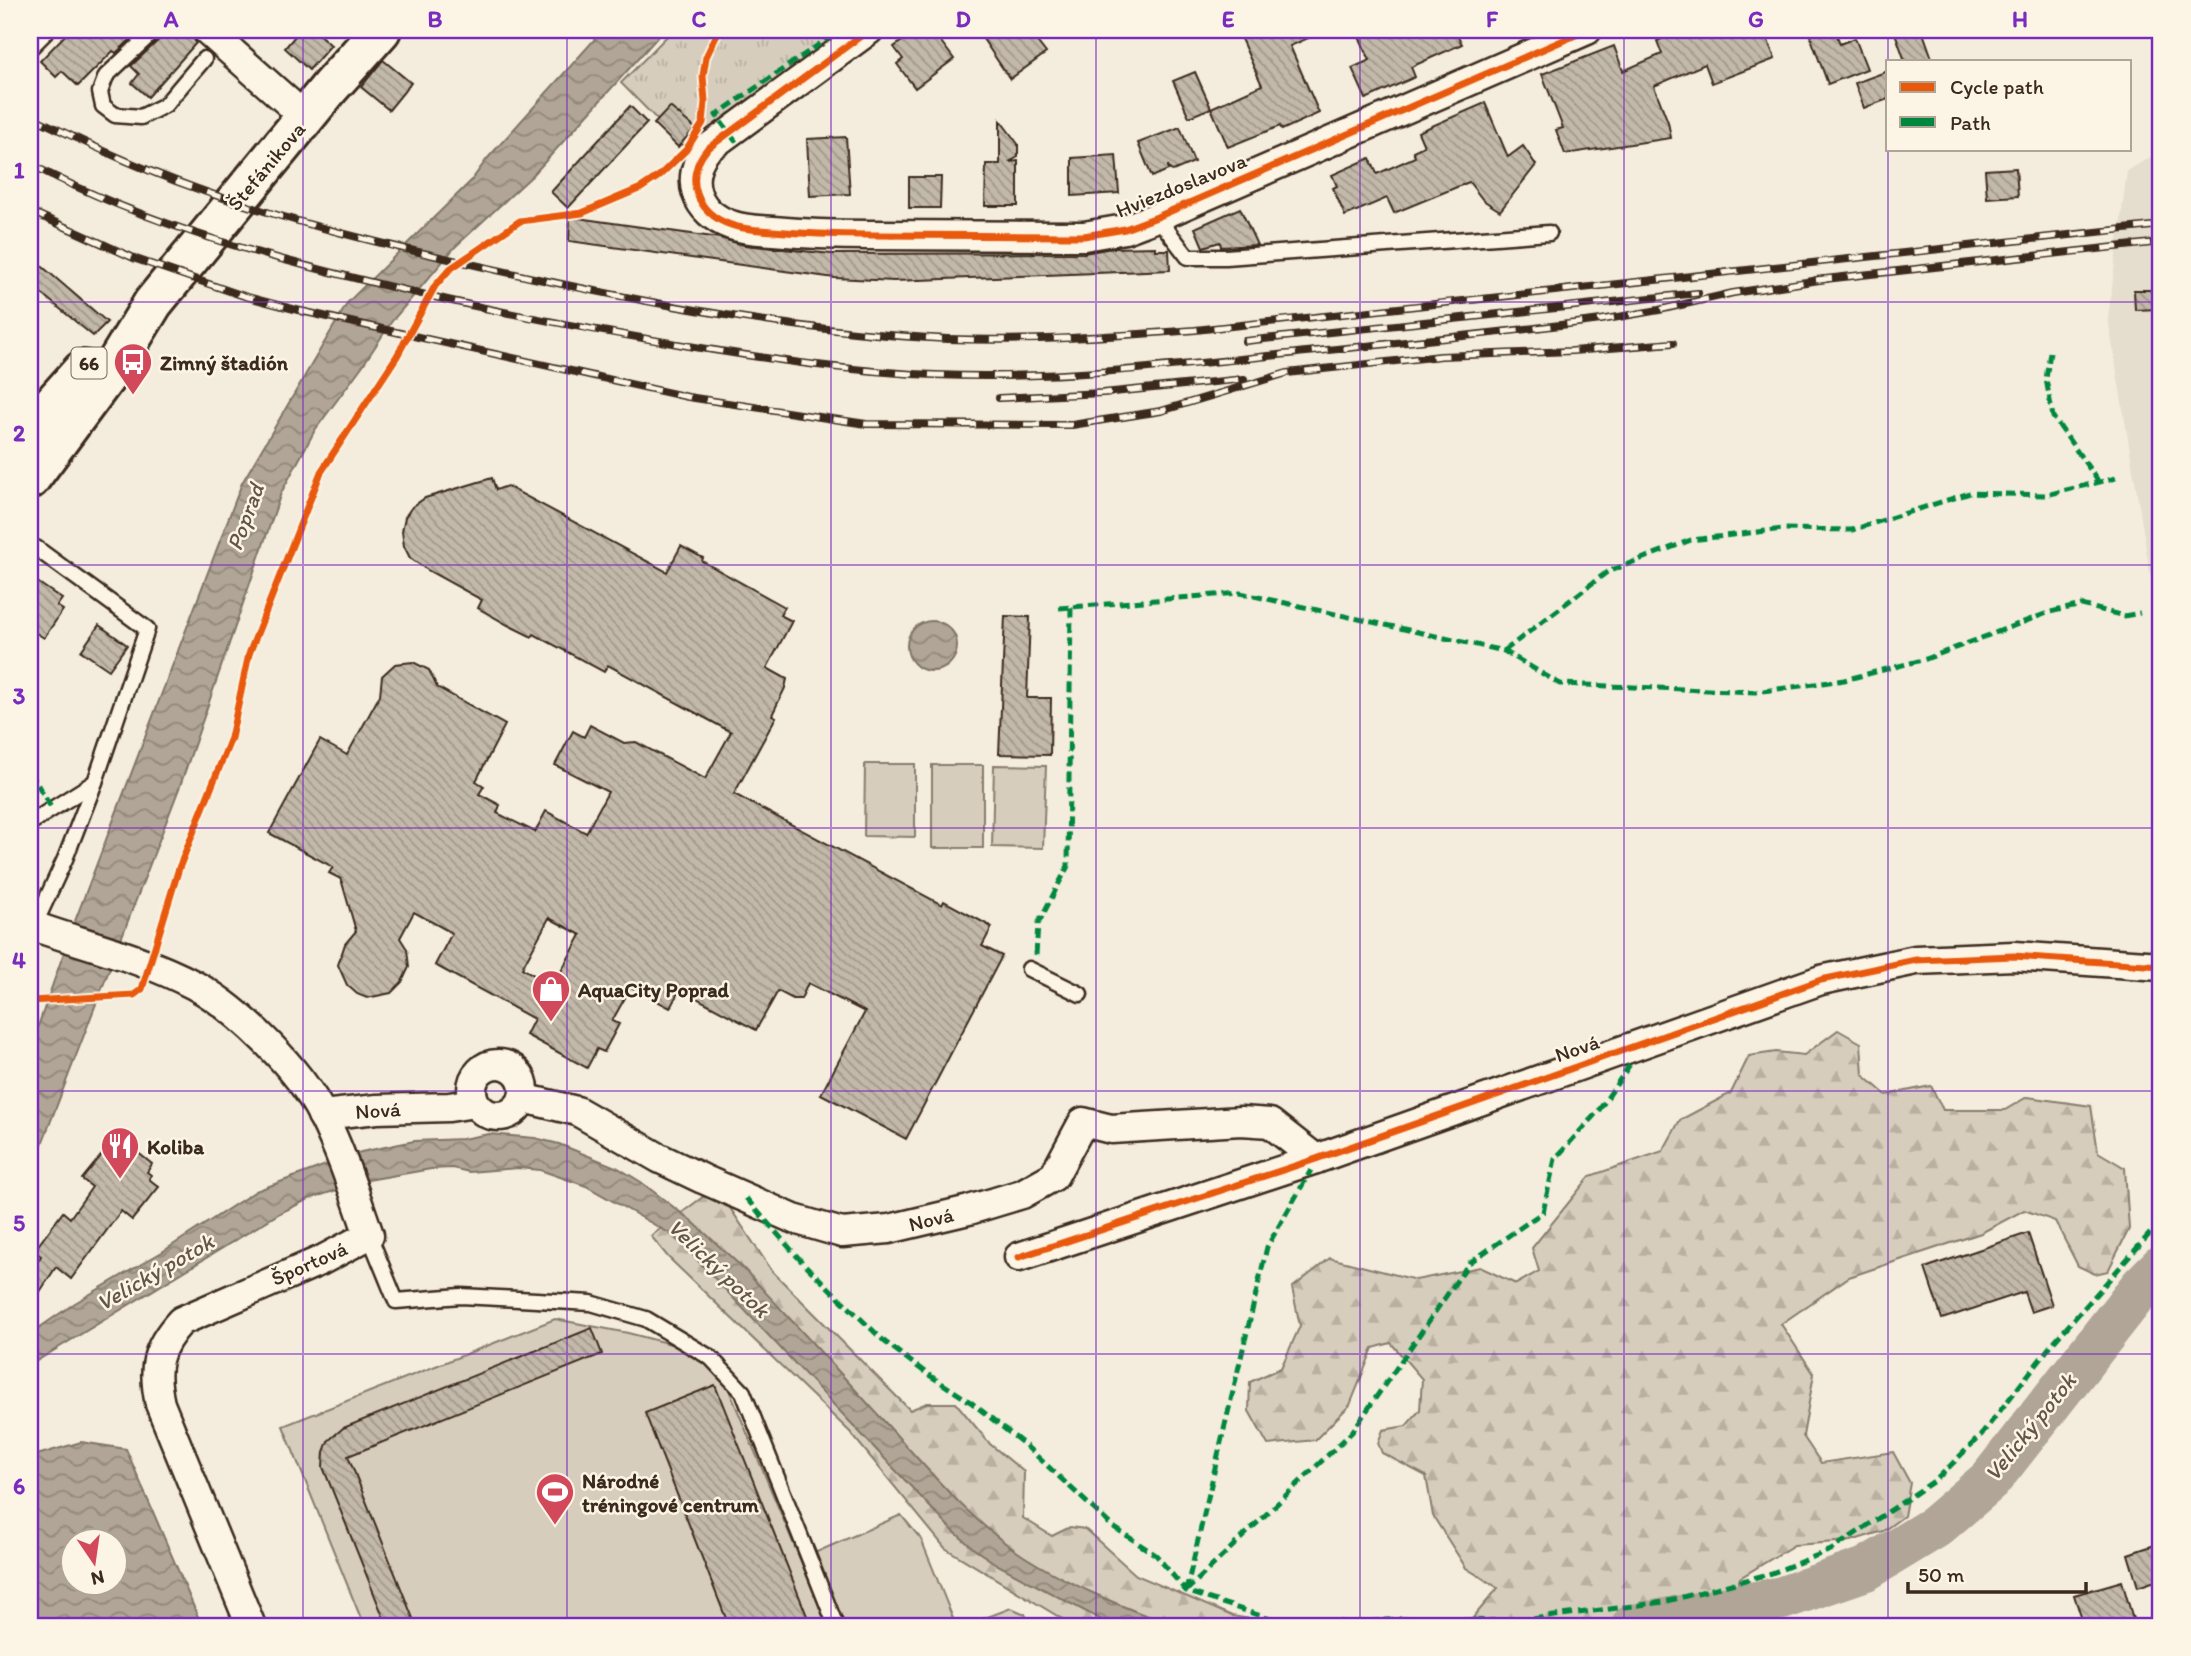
<svg xmlns="http://www.w3.org/2000/svg" width="2191" height="1656" viewBox="0 0 2191 1656" font-family="Itim,sans-serif">
	<style>
		.built { fill: #e5ddce }
		.grass { fill: #d6cdbd; stroke: #887c6e; stroke-width: 2 }
		.forest { fill: url(#forest-firs); stroke: #887c6e; stroke-width: 2 }
		.park { fill: url(#park-tufts); stroke: #887c6e; stroke-width: 2 }
		.water { fill: url(#water-waves); stroke: #817466; stroke-width: 2; fill-rule: evenodd }
		.lines { fill: none; stroke-linecap: round; stroke-linejoin: round }
		.river { stroke: #b0a596; stroke-width: 44 }
		.building { fill: url(#building-back-hatch); stroke: #3b2a1e; stroke-width: 2; fill-rule: evenodd }
		.lane-casing { stroke: #3b2a1e; stroke-width: 19 }
		.street-casing { stroke: #3b2a1e; stroke-width: 33 }
		.primary-casing { stroke: #3b2a1e; stroke-width: 44 }
		.lane { stroke: #fcf5e5; stroke-width: 14 }
		.street { stroke: #fcf5e5; stroke-width: 28 }
		.primary { stroke: #fcf5e5; stroke-width: 38 }
		.rail-casing { stroke: #3b2a1e; stroke-width: 8 }
		.rail { stroke: #fcf5e5; stroke-width: 5; stroke-dasharray: 16; stroke-linecap: butt }
		.quiet { stroke: #00873e; stroke-width: 5; stroke-dasharray: 10 5; stroke-linecap: butt }
		.cycleway-casing { stroke: #fcf5e5; stroke-width: 11 }
		.cycleway { stroke: #e8590c; stroke-width: 7 }
		.grid { fill: none; stroke: #7b2cbf; stroke-width: 2; stroke-opacity: 0.55 }
		.labels { text-anchor: middle; dominant-baseline: central; stroke-width: 5; stroke-linejoin: round; paint-order: stroke }
		.shield { fill: #fcf5e5; stroke: #75675a; stroke-width: 2 }
		.shield-label { font-size: 19px; font-weight: bold; fill: #3b2a1e }
		.street-label { font-size: 21px; fill: #3b2a1e; stroke: #fcf5e5 }
		.poi-label { font-size: 21px; font-weight: bold; fill: #3b2a1e; stroke: #fcf5e5; text-anchor: start }
		.water-label { font-size: 23px; font-style: italic; fill: #645548; stroke: #fcf5e5 }
		.neatline { fill: none; stroke: #7b2cbf; stroke-width: 2.5 }
		.grid-label { font-size: 23px; text-anchor: middle; font-weight: bold; fill: #7b2cbf }
	</style>
	<defs>
		<pattern id="forest-firs" width="22" height="20" patternUnits="userSpaceOnUse" patternTransform="scale(1.75)"><rect width="22" height="20" fill="#d6cdbd"/><path d="M5 1l3.5 6h-7zM16 11l3.5 6h-7z" fill="#b9b0a2"/></pattern>
		<pattern id="park-tufts" width="24" height="20" patternUnits="userSpaceOnUse" patternTransform="scale(1.75)"><rect width="24" height="20" fill="#d6cdbd"/><path d="M3 7l-1-3M5 7V3M7 7l1-3M15 17l-1-3M17 17v-4M19 17l1-3" fill="none" stroke="#b9b0a2"/></pattern>
		<pattern id="water-waves" width="16" height="10" patternUnits="userSpaceOnUse" patternTransform="scale(1.75)"><rect width="16" height="10" fill="#b0a596"/><path d="M0 5q4-4 8 0t8 0" fill="none" stroke="#90877a"/></pattern>
		<pattern id="building-back-hatch" width="6" height="6" patternUnits="userSpaceOnUse" patternTransform="scale(1.75)"><rect width="6" height="6" fill="#c3b9aa"/><path d="M-1 5l2 2M0 0l6 6M5-1l2 2" fill="none" stroke="#a0978a"/></pattern>
	</defs>
	<rect width="100%" height="100%" fill="#f4eddd"/>
	<filter id="ink" filterUnits="userSpaceOnUse"><feTurbulence type="fractalNoise" baseFrequency=".0143" numOctaves="2"/><feDisplacementMap in="SourceGraphic" scale="14" xChannelSelector="R" yChannelSelector="G"/><feConvolveMatrix kernelMatrix="1 2 1 2 8 2 1 2 1" color-interpolation-filters="sRGB"/></filter>
	<g filter="url(#ink)">
		<path class="built" d="M2161,151V639L2108,318L2127,171Z"/>
		<g class="grass">
			<path d="M865,764H915V837L864,836Z"/>
			<rect x="932" y="765" width="51" height="83"/>
			<path d="M994,765L1046,766L1043,848L992,847Z"/>
			<path d="M555,1319L628,1333L686,1348L722,1373L828,1626H364L283,1426Z"/>
			<path d="M901,1515L921,1539L956,1626H843L812,1554Z"/>
			<path d="M1011,1608L1025,1614L1030,1626H964Z"/>
		</g>
		<g class="forest">
			<path d="M1838,1030L1861,1043L1863,1075L1886,1095L1931,1086L1943,1110H2005L2027,1097L2091,1106L2098,1152L2125,1168L2129,1229L2108,1271L2095,1274L2078,1266L2055,1221L2024,1210L1981,1233L1849,1277L1781,1324L1814,1374L1803,1436L1821,1463L1893,1452L1910,1483L1904,1516L1883,1531L1851,1541L1794,1545L1740,1578L1729,1617L1736,1626H1416L1472,1619L1498,1588L1466,1568L1433,1516L1426,1476L1382,1453L1378,1443L1383,1430L1406,1426L1420,1410L1422,1379L1391,1343L1373,1348L1350,1405L1315,1440L1268,1445L1249,1411L1250,1382L1281,1368L1300,1326L1292,1288L1330,1258L1416,1280L1480,1267L1516,1284L1539,1271L1532,1248L1590,1176L1663,1151L1680,1120L1731,1093L1749,1056L1776,1052L1804,1055Z"/>
			<path d="M704,1196L724,1199L772,1271L910,1410L927,1403H956L990,1444L1024,1472L1023,1518L1052,1536L1070,1527L1085,1529L1136,1575L1232,1616L1294,1626H1074L945,1548L850,1432L668,1257L651,1236Z"/>
		</g>
		<path class="park" d="M673,30H855L688,151L621,83Z"/>
		<g class="water">
			<path d="M603,30H664L533,175L455,247L392,321L363,365L315,430L281,493L180,786L30,1175V1049L75,921L242,483L348,302L471,181L487,159Z"/>
			<circle cx="932" cy="646" r="25"/>
			<path d="M489,1134L535,1138L559,1144L618,1168L641,1182L693,1222L744,1269C790,1319 836,1368 881,1418C925,1466 968,1519 1022,1555C1062,1581 1131,1612 1177,1626H1113L996,1564L974,1549L949,1527L688,1250L669,1233L586,1186L540,1170L518,1168L469,1172L452,1168L431,1169L368,1180L309,1199L280,1213L30,1365V1334L75,1303L162,1252L256,1191L361,1152L414,1141L462,1139Z"/>
			<path d="M81,1442L126,1449L202,1626H30V1457ZM74,1540H116V1582H74Z"/>
		</g>
		<g class="lines">
			<path class="river" d="M1633,1626L1782,1598L1866,1569L1935,1527L1990,1480L2142,1286L2161,1267"/>
		</g>
		<g class="building">
			<path d="M70,30H141L116,53L113,51L78,86L62,71L56,77L40,61Z"/>
			<path d="M164,30H190L196,43L148,97L132,83L139,74L131,66L162,37Z"/>
			<path d="M300,30H314L331,45L309,70L285,48Z"/>
			<path d="M917,30H932L954,59L915,88L897,64L903,59L894,47Z"/>
			<path d="M977,30H1028L1046,53L1010,79Z"/>
			<path d="M1237,30H1326L1290,46L1319,113L1282,130L1280,126L1228,147L1211,108L1262,85Z"/>
			<path d="M1375,30H1455L1462,44L1411,67L1415,77L1366,99L1352,68L1370,60L1359,37Z"/>
			<path d="M1667,30H1764L1775,59L1712,83L1705,64L1654,86L1668,122L1671,138L1565,154L1556,130L1563,128L1542,74L1614,46L1623,71L1662,54L1657,41L1670,35Z"/>
			<path d="M1808,30H1835L1840,44L1855,38L1867,69L1828,84Z"/>
			<path d="M1894,30H1922L1933,61H1905Z"/>
			<path d="M383,60L411,83L389,110L361,87Z"/>
			<path d="M1888,71V99L1864,108L1855,83Z"/>
			<path d="M1195,72L1211,108L1189,117L1173,81Z"/>
			<path d="M1485,103L1508,157L1523,146L1536,165L1500,211L1483,200L1469,182L1394,213L1387,198L1345,216L1333,188L1337,186L1332,175L1370,158L1377,174L1415,157L1413,151L1424,146L1418,132Z"/>
			<path d="M630,106L647,123L568,208L551,192Z"/>
			<path d="M670,107L695,128L678,147L654,124Z"/>
			<path d="M1000,120L1018,144V157L1009,162L1018,161V206H985L986,164H1000Z"/>
			<path d="M1180,127L1194,162L1173,171L1170,170L1168,165V170L1152,177L1138,143Z"/>
			<path d="M846,137L850,194L810,196L807,139Z"/>
			<path d="M1116,155L1119,193L1072,196V158Z"/>
			<path d="M2016,168L2018,196L1987,198L1985,170Z"/>
			<path d="M909,177H941L940,208H909Z"/>
			<path d="M1240,208L1257,245L1221,247L1220,242L1203,247L1195,228Z"/>
			<path d="M570,217L720,238L744,245L832,254L1084,253L1112,248L1155,247V250H1169L1170,270L894,281L835,278L569,241Z"/>
			<path d="M30,256L107,322L93,336L30,284Z"/>
			<path d="M2134,290H2157L2158,309L2135,310Z"/>
			<path d="M492,478L496,490L507,486L667,572L681,546L703,558L702,561L785,607L780,615L792,621L767,668L787,679L785,688L772,715L776,717L734,794L942,905L944,901L992,927L982,946L1002,956L906,1139L821,1094L865,1012L808,983L801,999H793L778,991L756,1030L680,989L670,1008L631,987L612,1021L619,1024L604,1052L597,1049L587,1068L526,1035L534,1019L435,965L452,933L414,912L400,938L407,949L409,967L402,982L391,993L367,998L357,994L347,985L338,965L345,944L356,931L341,879L329,873L333,867L269,833L320,740L347,755L380,695L382,676L395,664L413,662L429,670L437,687L505,725L476,781L484,786L479,794L500,805L497,813L535,832L546,811L586,833L608,792L555,765L573,731L584,737L590,725L624,743L636,742L705,779L731,732L608,665L604,672L534,634L532,637L508,625L478,608L482,600L429,571L410,558L404,546L402,531L405,517L412,507L425,498ZM549,918L581,935L553,986L522,968Z"/>
			<path d="M30,577L62,599L57,606L63,610L44,638L30,629Z"/>
			<path d="M1005,616L1030,617L1027,698H1051L1050,755L999,754Z"/>
			<path d="M99,625L127,645L109,670L81,651Z"/>
			<path d="M109,1146L119,1155L122,1151L126,1155L132,1148L152,1164L147,1172L151,1175L149,1179L159,1187L132,1220L121,1211L71,1279L56,1267L30,1307V1274L41,1256L34,1251L63,1212L70,1218L92,1187L82,1179Z"/>
			<path d="M2028,1233L2052,1305L2031,1312L2024,1292L1942,1319L1925,1268Z"/>
			<path d="M592,1328L602,1354L348,1456L416,1626H387L323,1467L324,1452L328,1441L343,1428Z"/>
			<path d="M715,1385L811,1626H729L645,1413Z"/>
			<path d="M2161,1543V1579L2138,1587L2128,1554Z"/>
			<path d="M2122,1581L2135,1626H2084L2074,1595Z"/>
		</g>
		<g class="lines">
			<g class="lane-casing">
				<g id="lane">
					<path d="M155,30L106,76L100,92L103,106L115,115L141,117L165,105L204,59"/>
					<path d="M30,48L48,30"/>
					<path d="M1157,217L1188,257H1226L1549,233"/>
					<path d="M30,823L95,782"/>
					<path d="M34,926L65,859L95,782L147,629L36,548"/>
					<path d="M1029,969L1080,994"/>
					<path d="M369,1235L396,1301L461,1296L591,1303L646,1319L711,1358L743,1392L836,1626"/>
				</g>
			</g>
			<g class="street-casing">
				<g id="street">
					<path d="M207,30L306,118"/>
					<path d="M869,30L707,149C683,178 696,213 731,225C744,230 759,230 773,231C806,234 837,235 870,235C941,235 1013,236 1084,236L1125,229L1157,217L1587,30"/>
					<path d="M30,925C84,944 143,958 194,985C239,1009 300,1070 323,1116C342,1154 355,1195 369,1235L322,1260L181,1321C156,1348 152,1368 160,1404L251,1626"/>
					<circle cx="498" cy="1090" r="26"/>
					<path d="M523,1098L577,1111L659,1158L703,1179L794,1219L842,1233L889,1229L969,1210L1022,1194L1054,1176L1083,1122L1111,1129L1241,1121L1270,1123L1316,1159"/>
					<path d="M322,1115L377,1109L449,1107L475,1103"/>
					<path d="M1019,1257L1316,1159L1821,980L1916,960L2014,956L2161,966"/>
				</g>
			</g>
			<g class="primary-casing">
				<g id="primary">
					<path d="M30,429L83,370"/>
					<path d="M30,479L117,362L153,303L330,87L381,30"/>
				</g>
			</g>
			<use href="#lane" class="lane"/>
			<use href="#street" class="street"/>
			<use href="#primary" class="primary"/>
			<g class="rail-casing">
				<g id="rail">
					<path d="M30,116C84,142 138,168 195,188C294,224 395,247 497,270C645,303 796,332 948,339C1030,342 1113,336 1195,330L2161,225"/>
					<path d="M30,164C154,229 290,264 426,295C515,316 605,332 695,347C775,360 855,372 935,375C1057,380 1176,366 1297,353C1398,343 1500,333 1601,320L1659,310L1733,293L1826,279"/>
					<path d="M30,211L136,259L244,296L301,311L688,397L866,424L1072,425L1161,411L1287,373L1441,356L1572,351L1673,343"/>
					<path d="M1816,280L2161,242"/>
					<path d="M1245,341L1698,293"/>
					<path d="M999,398L1103,393L1244,379"/>
				</g>
			</g>
			<use href="#rail" class="rail"/>
			<g class="quiet">
				<path d="M736,142L716,115L840,30"/>
				<path d="M2050,352L2046,379L2053,417L2098,481"/>
				<path d="M1059,608L1240,593L1504,651L1560,684L1756,692L1844,680L1926,659L2050,612L2082,605L2124,616L2140,613"/>
				<path d="M1504,651L1607,572L1691,540L1783,529L1852,530L1970,493L2046,495L2116,478"/>
				<path d="M30,772L52,809"/>
				<path d="M1036,955L1038,924L1068,866L1071,606"/>
				<path d="M746,1198L802,1262L885,1342L926,1373L972,1403L1025,1445L1112,1526L1156,1555L1186,1591L1267,1618L1355,1623L1398,1619L1515,1621L1664,1602L1772,1573L1831,1550L1937,1479L1982,1434L2052,1344L2161,1221"/>
				<path d="M1186,1591L1352,1432L1469,1263L1543,1212L1555,1159L1599,1110L1631,1063"/>
				<path d="M1186,1591L1267,1247L1311,1170"/>
			</g>
			<g class="cycleway-casing">
				<g id="cycleway">
					<path d="M869,30L707,149C683,178 696,213 731,225C744,230 759,230 773,231C806,234 837,235 870,235C941,235 1013,236 1084,236L1125,229L1157,217L1587,30"/>
					<path d="M30,1001L134,995L142,989L179,868L231,738L249,654L321,472L397,356L435,286L450,269L520,221L582,213L641,188L659,176L686,150L703,123L705,102L703,76L706,57L719,30"/>
					<path d="M1019,1257L1316,1159L1821,980L1916,960L2014,956L2161,966"/>
				</g>
			</g>
			<use href="#cycleway" class="cycleway"/>
		</g>
	</g>
	<path class="grid" d="M303,30V1626M567,30V1626M831,30V1626M1096,30V1626M1360,30V1626M1624,30V1626M1888,30V61M1888,61V149M1888,149V1626M30,302H2161M30,565H2161M30,828H2161M30,1091H2161M30,1354H2161"/>
	<defs>
		<g id="bus-pin" transform="scale(2.0125)"><path d="M0 17L-7.5 6A9.5 9.5 0 1 1 7.5 6Z" fill="#d1495b" stroke="#fcf5e5"/><path d="M-5-6H5V4H4V6H2V4H-2V6H-4V4H-5ZM-3.5-4V0h7V-4ZM-3.5 1.2v1.5H-2V1.2ZM2 1.2v1.5H3.5V1.2Z" fill="#fff"/></g>
		<g id="shop-pin" transform="scale(2.0125)"><path d="M0 17L-7.5 6A9.5 9.5 0 1 1 7.5 6Z" fill="#d1495b" stroke="#fcf5e5"/><path d="M-5-2.5h2.3a2.7 3.5 0 0 1 5.4 0H5L5.5 6h-11ZM-1.5-2.5h3a1.5 2.3 0 0 0-3 0Z" fill="#fff"/></g>
		<g id="restaurant-pin" transform="scale(2.0125)"><path d="M0 17L-7.5 6A9.5 9.5 0 1 1 7.5 6Z" fill="#d1495b" stroke="#fcf5e5"/><path d="M-5-6h1v4h1v-4h1v4h1v-4h1v5L-1.5 .5V6h-2V.5L-5-1ZM5-6V6H3V1.5H1.5Q1.5-4 5-6Z" fill="#fff"/></g>
		<g id="stadium-pin" transform="scale(2.0125)"><path d="M0 17L-7.5 6A9.5 9.5 0 1 1 7.5 6Z" fill="#d1495b" stroke="#fcf5e5"/><path d="M0-5a6.5 5 0 1 0 0 10a6.5 5 0 1 0 0-10ZM-3.5-1.8h7v3.6h-7Z" fill="#fff"/></g>
	</defs>
	<g fill-rule="evenodd">
		<use href="#bus-pin" x="133" y="362"/>
		<use href="#shop-pin" x="551" y="989"/>
		<use href="#restaurant-pin" x="120" y="1146"/>
		<use href="#stadium-pin" x="555" y="1492"/>
	</g>
	<g class="labels">
		<rect class="shield" x="71.5" y="347.5" width="35" height="31" rx="5"/>
		<g class="shield-label">
			<text x="89" y="363">66</text>
		</g>
		<g class="street-label">
			<text transform="translate(266 166) rotate(-50)">Štefánikova</text>
			<text transform="translate(1181 185) rotate(-22)">Hviezdoslavova</text>
			<text transform="translate(1577 1048) rotate(-19)">Nová</text>
			<text transform="translate(378 1110) rotate(-4)">Nová</text>
			<text transform="translate(931 1219) rotate(-14)">Nová</text>
			<text transform="translate(309 1263) rotate(-24)">Športová</text>
		</g>
		<g class="poi-label">
			<text x="160" y="362">Zimný štadión</text>
			<text x="578" y="989">AquaCity Poprad</text>
			<text x="147" y="1146">Koliba</text>
			<text x="582" y="1480">Národné<tspan x="582" dy="24">tréningové centrum</tspan></text>
		</g>
		<g class="water-label">
			<text transform="translate(245 517) rotate(-70)">Poprad</text>
			<text transform="translate(719 1268) rotate(44)">Velický potok</text>
			<text transform="translate(155 1272) rotate(-30)">Velický potok</text>
			<text transform="translate(2030 1427) rotate(-51)">Velický potok</text>
		</g>
	</g>
	<rect width="2191" height="1656" fill="none" stroke="#fcf5e5" stroke-width="77"/>
	<rect x="1886" y="60" width="245" height="91" fill="#fcf5e5" stroke="#afa495" stroke-width="2"/>
	<rect x="1900" y="82" width="35" height="10" fill="#e8590c" stroke="#afa495" stroke-width="2"/>
	<text x="1950" y="94" font-size="21" fill="#3b2a1e">Cycle path</text>
	<rect x="1900" y="117" width="35" height="10" fill="#00873e" stroke="#afa495" stroke-width="2"/>
	<text x="1950" y="130" font-size="21" fill="#3b2a1e">Path</text>
	<g transform="translate(94 1562) rotate(167)"><circle r="33" fill="#fcf5e5" stroke="#afa495" stroke-width="2"/>
	<path d="M0-5L12 26L0 18L-12 26Z" fill="#d1495b"/>
	<text y="-10" font-size="19" font-weight="bold" text-anchor="middle" fill="#3b2a1e">N</text>
	</g>
	<path d="M1908 1582v10h178v-10" fill="none" stroke="#3b2a1e" stroke-width="3.5"/>
	<text x="1918" y="1582" font-size="21" fill="#3b2a1e" stroke="#fcf5e5" stroke-width="5" paint-order="stroke">50 m</text>
	<rect x="38" y="38" width="2114" height="1580" class="neatline"/>
	<g class="grid-label">
		<text x="171" y="27">A</text>
		<text x="435" y="27">B</text>
		<text x="699" y="27">C</text>
		<text x="963" y="27">D</text>
		<text x="1228" y="27">E</text>
		<text x="1492" y="27">F</text>
		<text x="1756" y="27">G</text>
		<text x="2020" y="27">H</text>
		<text x="19" y="178">1</text>
		<text x="19" y="441">2</text>
		<text x="19" y="704">3</text>
		<text x="19" y="968">4</text>
		<text x="19" y="1231">5</text>
		<text x="19" y="1494">6</text>
	</g>
</svg>
